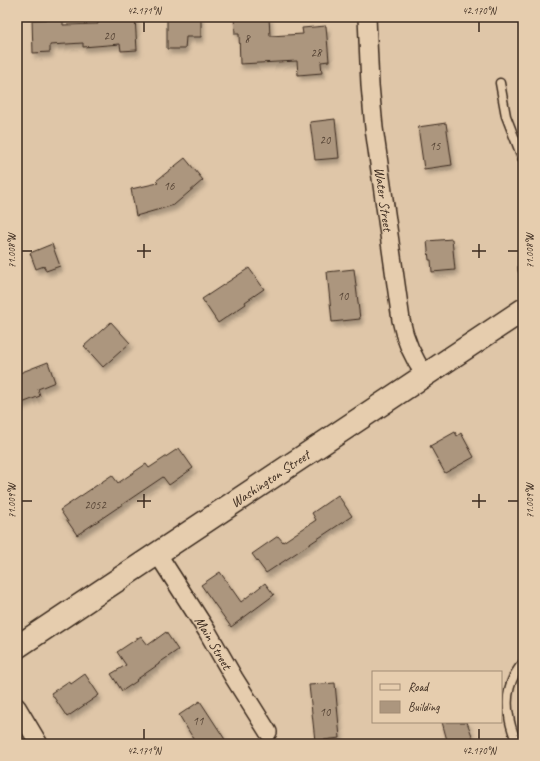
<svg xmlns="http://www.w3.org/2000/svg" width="540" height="761" viewBox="0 0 540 761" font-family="Caveat,sans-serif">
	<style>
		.building { fill: #ac967e; stroke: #3b2a1e; filter: url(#shadow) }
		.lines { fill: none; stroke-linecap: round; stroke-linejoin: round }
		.service-casing { stroke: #3b2a1e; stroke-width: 11 }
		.minor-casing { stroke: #3b2a1e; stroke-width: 20 }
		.secondary-casing { stroke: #3b2a1e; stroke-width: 25 }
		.service { stroke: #e6cdae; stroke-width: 8 }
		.minor { stroke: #e6cdae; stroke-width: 17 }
		.secondary { stroke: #e6cdae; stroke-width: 22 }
		.ticks { fill: none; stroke: #3b2a1e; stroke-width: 1.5 }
		.labels { text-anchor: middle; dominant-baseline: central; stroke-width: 4; stroke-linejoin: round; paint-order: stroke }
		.number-label { font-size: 12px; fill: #574536 }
		.street-label { font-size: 14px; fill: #3b2a1e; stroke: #e6cdae }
		.neatline { fill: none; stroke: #3b2a1e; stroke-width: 1.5 }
		.ticks-label { font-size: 10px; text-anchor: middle; fill: #3b2a1e }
	</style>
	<defs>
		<filter id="shadow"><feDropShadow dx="2.5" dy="4.5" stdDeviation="2" flood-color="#0004"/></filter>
	</defs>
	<rect width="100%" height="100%" fill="#dfc6a8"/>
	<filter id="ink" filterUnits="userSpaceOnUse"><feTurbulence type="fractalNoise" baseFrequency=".025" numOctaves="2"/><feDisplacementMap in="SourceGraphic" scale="8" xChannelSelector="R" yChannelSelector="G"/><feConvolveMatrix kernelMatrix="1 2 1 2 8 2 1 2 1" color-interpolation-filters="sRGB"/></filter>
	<g filter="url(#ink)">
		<g class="building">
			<path d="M97,17H135L137,50L121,51L120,44L83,47V43L50,45V52L33,53L32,20L63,19V25L98,24Z"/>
			<path d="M167,17H201V37H186L185,49H167Z"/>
			<path d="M234,17H269L270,36L303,34L302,28L326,26L329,61L321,62L322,73L298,75L297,61L240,64L239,34H235Z"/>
			<path d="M335,119L339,158L315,160L310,122Z"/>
			<path d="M446,123L452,165L424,169L418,127Z"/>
			<path d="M185,158L203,180L174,205L136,216L131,189L158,183L156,181Z"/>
			<path d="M452,239L455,270L432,272L431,260H429L427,241Z"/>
			<path d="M52,244L60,266L46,271L44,266L36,269L30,253Z"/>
			<path d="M249,268L264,289L245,302L246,304L218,323L202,299Z"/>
			<path d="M354,269L360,319L332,322L327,272Z"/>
			<path d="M111,322L130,343L103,367L84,346Z"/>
			<path d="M48,362L55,382L38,389L40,396L17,405V374Z"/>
			<path d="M455,432L457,436L461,433L474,457L445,473L430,446Z"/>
			<path d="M179,448L193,468L169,485L163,477L77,535L60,510L112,475L118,483L146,464L149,468Z"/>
			<path d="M338,495L352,516L266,573L252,554L278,536L283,542L316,520L312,513Z"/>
			<path d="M220,572L241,602L265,583L274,595L231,627L201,585Z"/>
			<path d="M166,632L178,650L159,663V664L136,680L137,681L122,691L111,674L126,665L117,652L141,636L148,645Z"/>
			<path d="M85,674L99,695L67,717L51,693L69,681L71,684Z"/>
			<path d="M335,683L340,738L315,741L309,685Z"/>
			<path d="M200,701L228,744H198L193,738L179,715Z"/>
			<path d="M442,722H467L475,744H448Z"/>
		</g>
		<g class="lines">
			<g class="service-casing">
				<g id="service">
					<path d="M500,83L506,116L523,160"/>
					<path d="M523,258V270"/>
					<path d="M517,744C514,735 510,726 509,716C505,697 510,677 523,663"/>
				</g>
			</g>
			<g class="minor-casing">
				<g id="minor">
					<path id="s1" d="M367,17L370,85L374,128L401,320C405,341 413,358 425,375"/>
					<path id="s2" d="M157,553L207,631L234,678L268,732"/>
					<path d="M17,707L39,744"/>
				</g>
			</g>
			<g class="secondary-casing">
				<g id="secondary">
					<path id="s3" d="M17,647L523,310"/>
				</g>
			</g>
			<use href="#service" class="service"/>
			<use href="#minor" class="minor"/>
			<use href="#secondary" class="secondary"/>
		</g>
	</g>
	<path class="ticks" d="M144,22V32M479,22V32M144,244V258M479,244V258M22,251H32M137,251H151M472,251H486M508,251H518M144,494V508M479,494V508M22,501H32M137,501H151M472,501H486M508,501H518M144,729V739M479,729V739"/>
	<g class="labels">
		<g class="number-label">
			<text x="109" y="36">20</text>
			<text x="247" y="39">8</text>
			<text x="316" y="53">28</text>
			<text x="325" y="140">20</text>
			<text x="435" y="146">15</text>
			<text x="169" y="186">16</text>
			<text x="343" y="296">10</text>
			<text x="95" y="505">2052</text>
			<text x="325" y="712">10</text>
			<text x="198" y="721">11</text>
		</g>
		<g class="street-label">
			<text stroke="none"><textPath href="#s1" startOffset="183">Water Street</textPath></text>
			<text stroke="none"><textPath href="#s3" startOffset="304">Washington Street</textPath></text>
			<text stroke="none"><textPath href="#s2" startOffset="106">Main Street</textPath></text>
		</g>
	</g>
	<rect width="540" height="761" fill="none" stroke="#e6cdae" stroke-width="44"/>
	<rect x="372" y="671" width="130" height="52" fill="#e6cdae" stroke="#a28c74"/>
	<rect x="380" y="684" width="20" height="6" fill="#e6cdae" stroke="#a28c74"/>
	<text x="408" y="691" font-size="12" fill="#3b2a1e">Road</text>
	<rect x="380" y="701" width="20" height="12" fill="#ac967e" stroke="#a28c74"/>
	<text x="408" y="711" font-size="12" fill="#3b2a1e">Building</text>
	<rect x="22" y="22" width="496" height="717" class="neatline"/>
	<g class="ticks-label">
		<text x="144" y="14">42.171°N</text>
		<text x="479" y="14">42.170°N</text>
		<text transform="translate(529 251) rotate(-90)" y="4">71.008°W</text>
		<text transform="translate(11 251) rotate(-90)" y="4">71.008°W</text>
		<text transform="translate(529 501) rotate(-90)" y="4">71.009°W</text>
		<text transform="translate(11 501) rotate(-90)" y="4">71.009°W</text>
		<text x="144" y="754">42.171°N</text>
		<text x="479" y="754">42.170°N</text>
	</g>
</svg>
